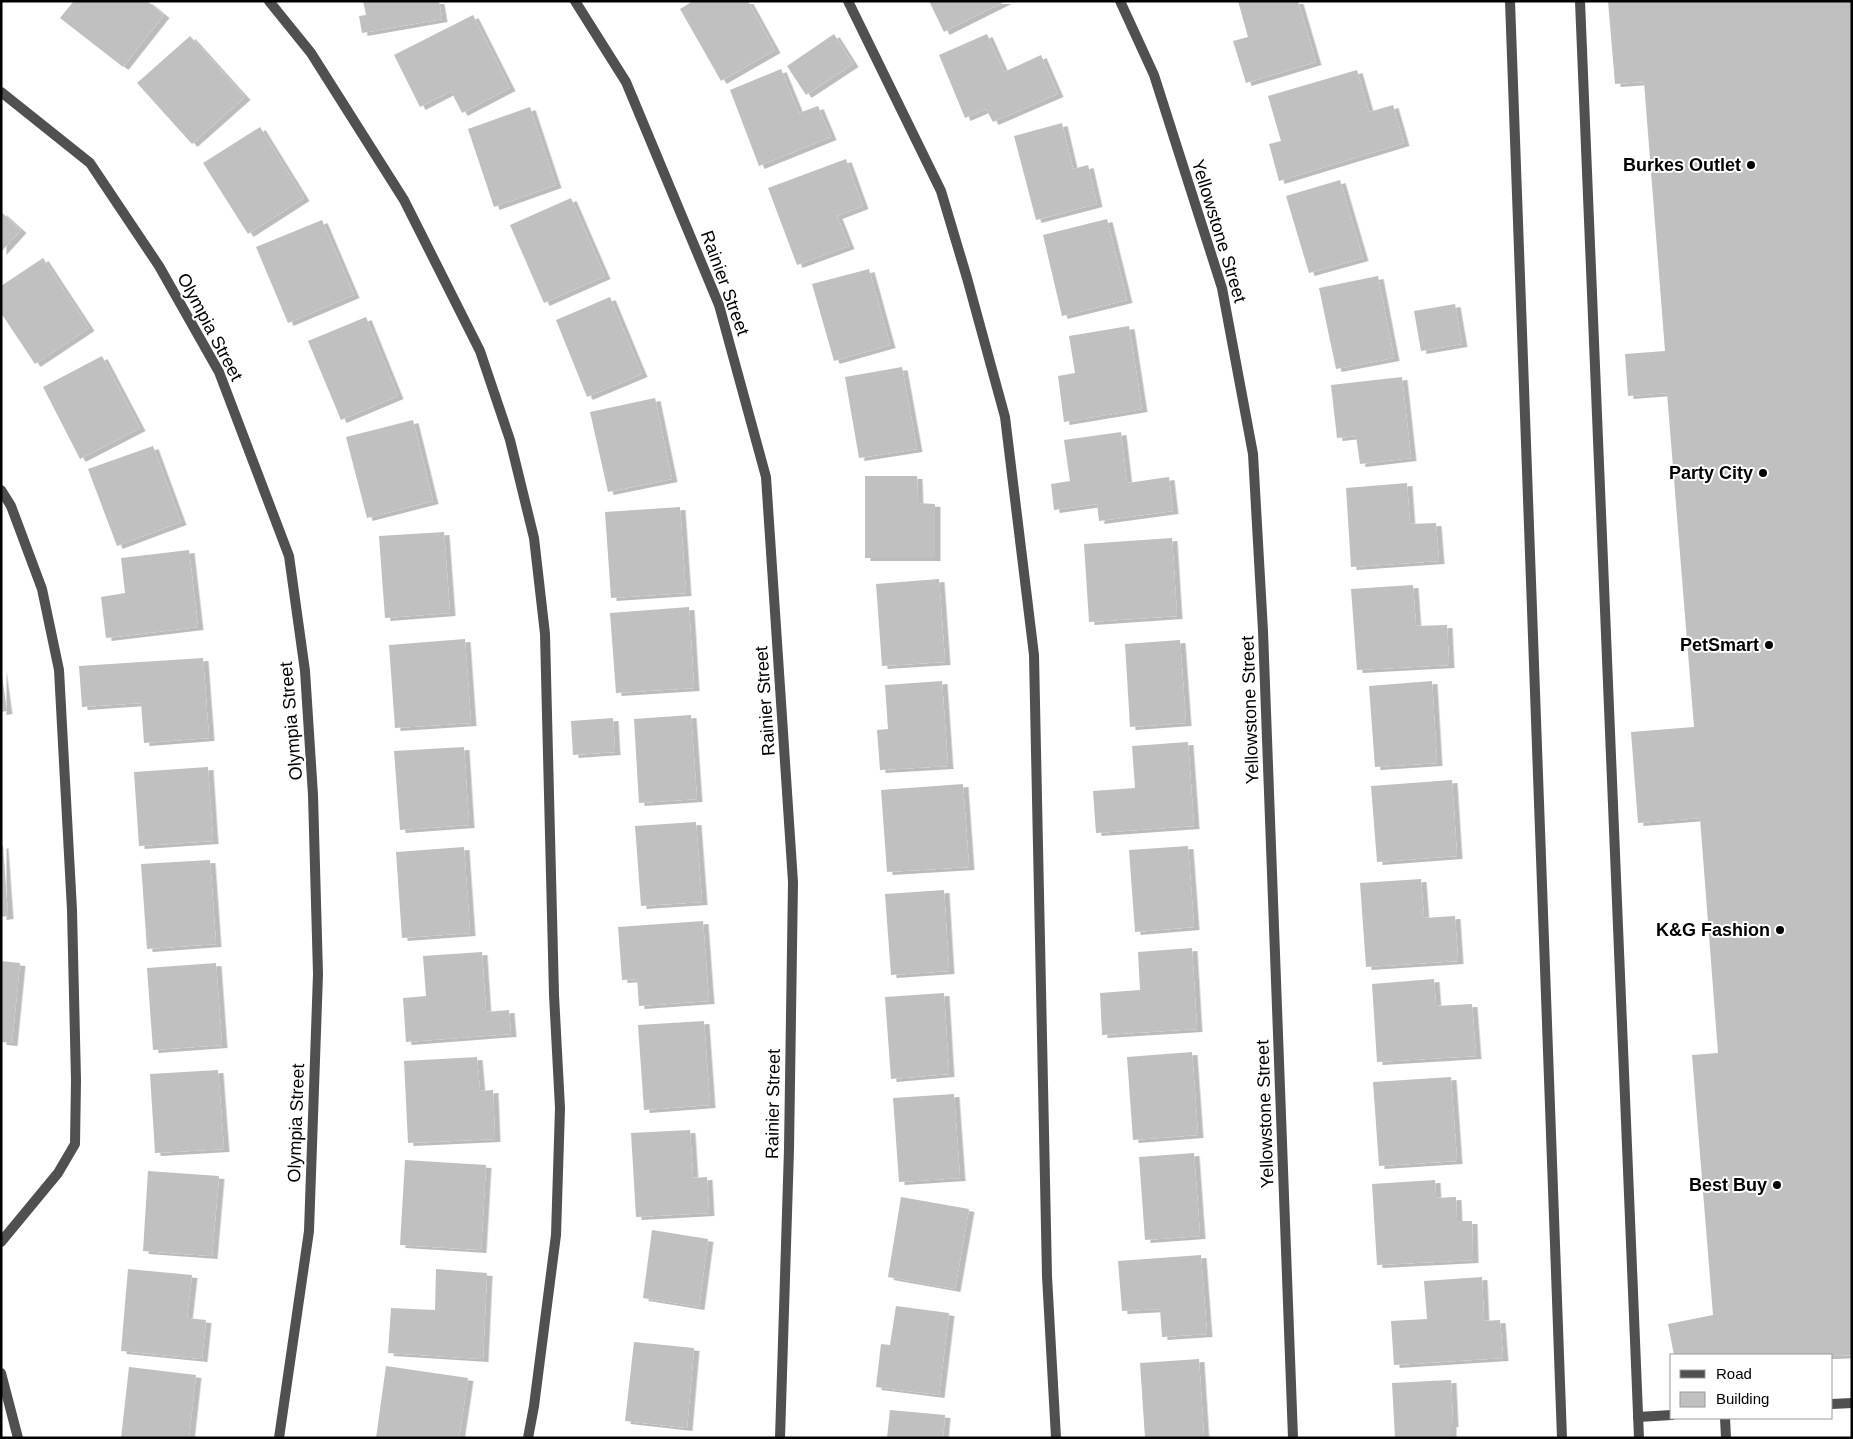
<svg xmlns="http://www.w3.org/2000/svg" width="1853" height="1439" viewBox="0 0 1853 1439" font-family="Helvetica,sans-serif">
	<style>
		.building { fill: #c0c0c0; filter: url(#shadow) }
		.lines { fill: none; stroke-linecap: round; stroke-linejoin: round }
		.service { stroke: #505050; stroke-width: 10 }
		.minor { stroke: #505050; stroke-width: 10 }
		.poi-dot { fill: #000; stroke: #fff; stroke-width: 2 }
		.labels { text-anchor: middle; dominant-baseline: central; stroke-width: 4; stroke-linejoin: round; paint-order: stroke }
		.poi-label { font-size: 18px; font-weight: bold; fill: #000; stroke: #fff; text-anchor: end }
		.street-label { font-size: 18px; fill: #000; stroke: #fff }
	</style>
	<defs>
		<filter id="shadow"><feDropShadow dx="5.5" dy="3" stdDeviation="0" flood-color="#0004"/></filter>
	</defs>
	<rect width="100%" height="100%" fill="#fff"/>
	<g class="building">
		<path d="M74,1H147L164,15L123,67L60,18Z"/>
		<path d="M363,1H439L442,19L362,33L359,16L366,15Z"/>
		<path d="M693,1H748L775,50L721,81L680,9Z"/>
		<path d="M929,1H1006L944,32Z"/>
		<path d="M1238,1H1298L1316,62L1246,83L1233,41L1248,37Z"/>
		<path d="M1608,1H1852V1355L1832,1356L1674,1355L1668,1324L1713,1315L1692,1055L1718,1053L1700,818L1638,823L1631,732L1694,727L1667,393L1628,396L1625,354L1665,351L1644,82L1615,84Z"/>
		<path d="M473,15L510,88L462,113L451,91L420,107L394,55Z"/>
		<path d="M834,34L853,64L806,95L787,66Z"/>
		<path d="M987,34L1004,72L1041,55L1058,94L993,122L986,109L965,118L939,55Z"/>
		<path d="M190,36L245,97L192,144L137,83Z"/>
		<path d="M781,69L799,113L818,106L831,137L759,166L730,90Z"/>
		<path d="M1357,70L1369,112L1393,105L1404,143L1279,181L1269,144L1281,141L1268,96Z"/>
		<path d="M530,107L556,185L494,207L468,129Z"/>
		<path d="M1062,123L1073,169L1088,165L1097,204L1036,220L1014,136Z"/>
		<path d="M260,127L304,198L248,234L203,163Z"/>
		<path d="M846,159L863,206L837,216L849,246L797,265L768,188Z"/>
		<path d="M1340,180L1363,258L1309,273L1286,196Z"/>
		<path d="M571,198L605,276L544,303L510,225Z"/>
		<path d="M1,212L21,230L1,252Z"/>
		<path d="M1107,219L1127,300L1062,316L1043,235Z"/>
		<path d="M322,220L354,295L288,323L256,247Z"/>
		<path d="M43,258L89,328L35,364L1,313V286Z"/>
		<path d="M869,269L890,345L834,361L812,284Z"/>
		<path d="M1378,276L1394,358L1336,369L1319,288Z"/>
		<path d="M610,297L642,374L587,397L556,320Z"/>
		<path d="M1455,304L1462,344L1421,351L1414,311Z"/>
		<path d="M366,317L398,396L341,420L308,341Z"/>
		<path d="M1129,326L1142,409L1064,422L1058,376L1075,373L1069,336Z"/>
		<path d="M102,356L140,428L80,459L43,387Z"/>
		<path d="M902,367L917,449L859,458L845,377Z"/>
		<path d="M1402,377L1411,458L1360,464L1356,436L1337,438L1331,385Z"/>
		<path d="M655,398L672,479L608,492L590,412Z"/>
		<path d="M413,420L433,501L367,518L346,437Z"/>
		<path d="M1121,432L1127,483L1169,477L1173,511L1099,521L1097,504L1054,510L1051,484L1070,481L1064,440Z"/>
		<path d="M153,446L181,522L117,546L88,469Z"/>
		<path d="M865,476H917L918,503L935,504V558H865Z"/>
		<path d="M1407,483L1410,524L1436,523L1439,561L1351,567L1346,488Z"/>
		<path d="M680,507L686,593L611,598L605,512Z"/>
		<path d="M444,532L450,613L385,618L379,536Z"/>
		<path d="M1172,538L1177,616L1089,622L1084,544Z"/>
		<path d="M189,550L198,627L106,638L101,597L125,593L121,558Z"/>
		<path d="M939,579L945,662L882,666L876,584Z"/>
		<path d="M1413,585L1416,626L1447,625L1449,665L1357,670L1351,589Z"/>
		<path d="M689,607L694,688L616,693L610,613Z"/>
		<path d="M465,639L471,723L395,728L389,645Z"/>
		<path d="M1180,640L1186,723L1130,727L1125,644Z"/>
		<path d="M203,658L209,738L144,743L141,703L82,707L79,666Z"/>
		<path d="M1,668L7,711L1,712Z"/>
		<path d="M942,681L948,766L880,770L877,730L888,729L885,685Z"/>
		<path d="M1432,681L1437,763L1375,767L1369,686Z"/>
		<path d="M691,715L697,799L639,803L634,719Z"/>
		<path d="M613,718L615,752L573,755L571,721Z"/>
		<path d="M1188,742L1194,826L1096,833L1093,791L1135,788L1132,746Z"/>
		<path d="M464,747L469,825L400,830L394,751Z"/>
		<path d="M208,767L213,841L139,846L134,772Z"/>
		<path d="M1452,780L1457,856L1377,862L1371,786Z"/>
		<path d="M963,784L969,867L887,872L881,790Z"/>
		<path d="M696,822L702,902L641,906L635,826Z"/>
		<path d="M3,845L8,916L1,917V846Z"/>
		<path d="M1188,846L1194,927L1135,932L1129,850Z"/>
		<path d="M464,847L470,933L402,938L396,852Z"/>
		<path d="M210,860L216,944L147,949L141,864Z"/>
		<path d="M1421,879L1424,918L1455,916L1458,961L1366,967L1360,883Z"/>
		<path d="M944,890L949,971L891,975L885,894Z"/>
		<path d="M703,921L709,1001L639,1006L637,979L622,980L618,927Z"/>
		<path d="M1192,948L1197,1029L1102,1035L1100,993L1140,990L1138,952Z"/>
		<path d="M482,952L486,1012L509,1010L511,1034L406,1042L403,998L426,996L423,956Z"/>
		<path d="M1,961L20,963L12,1043L1,1042Z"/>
		<path d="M216,963L222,1045L153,1050L147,968Z"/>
		<path d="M1434,979L1436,1006L1472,1004L1476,1056L1377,1062L1372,984Z"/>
		<path d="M944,993L949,1074L891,1079L885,997Z"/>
		<path d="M704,1021L710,1105L644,1110L638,1025Z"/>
		<path d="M1192,1052L1198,1135L1133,1140L1127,1057Z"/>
		<path d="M477,1057L480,1091L493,1090L495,1139L408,1143L404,1061Z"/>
		<path d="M218,1070L224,1149L155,1153L150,1074Z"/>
		<path d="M1451,1077L1457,1161L1379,1166L1373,1082Z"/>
		<path d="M954,1094L960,1178L899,1182L893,1098Z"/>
		<path d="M690,1130L693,1178L707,1177L709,1213L636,1217L631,1133Z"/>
		<path d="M1194,1153L1200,1236L1145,1240L1139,1157Z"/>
		<path d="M405,1160L486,1165L481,1250L400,1245Z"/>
		<path d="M148,1171L219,1176L212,1256L143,1251Z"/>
		<path d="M1435,1180L1436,1198L1456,1197L1457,1221H1472L1473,1260L1377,1265L1372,1184Z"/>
		<path d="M901,1197L969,1209L955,1289L888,1277Z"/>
		<path d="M652,1230L708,1239L699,1307L643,1298Z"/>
		<path d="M1201,1255L1207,1334L1162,1337L1160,1309L1122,1311L1118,1261Z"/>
		<path d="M128,1269L192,1275L187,1318L206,1320L202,1359L121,1351Z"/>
		<path d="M436,1269L487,1273L483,1359L388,1353L391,1308L435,1310Z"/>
		<path d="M1482,1277L1484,1321L1500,1320L1503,1358L1394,1365L1391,1321L1427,1319L1424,1281Z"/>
		<path d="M896,1306L949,1313L939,1395L876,1387L881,1344L890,1345Z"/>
		<path d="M634,1342L694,1348L687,1428L625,1421Z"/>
		<path d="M1199,1359L1204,1438H1145L1140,1363Z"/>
		<path d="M386,1366L468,1378L459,1438H376Z"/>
		<path d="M129,1367L196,1375L189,1438H121Z"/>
		<path d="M1451,1380L1453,1424H1451V1438H1395L1392,1383Z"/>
		<path d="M890,1410L945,1415L943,1438H887Z"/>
	</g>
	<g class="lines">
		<g class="service">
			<path d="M269,1L311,53L404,200L480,351L510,440L534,538L545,634L554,995L560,1108L556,1235L534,1406L528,1438"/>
			<path d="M848,1L941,191L967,278L1005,417L1034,655L1047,1276L1056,1438"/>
			<path d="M1510,1L1562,1438"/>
			<path d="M1580,1L1639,1438"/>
			<path d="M1,490L11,506L42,589L59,670L72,910L76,1080L75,1144L58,1173L1,1242"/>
			<path d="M1,1373L18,1438"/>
			<path d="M1832,1404L1852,1403"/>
			<path d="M1638,1417L1672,1415"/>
			<path d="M1725,1418L1726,1438"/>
		</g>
		<g class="minor">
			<path d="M575,1L626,82L719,305L766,477L793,882L789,1149L780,1438"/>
			<path d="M1120,1L1154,75L1222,288L1253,454L1263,631L1293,1438"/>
			<path d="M1,92L90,163L159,266L219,372L289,556L305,671L313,795L318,974L309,1231L279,1438"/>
		</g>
	</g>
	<g class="poi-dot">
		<circle cx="1751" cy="165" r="5"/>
		<circle cx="1763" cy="473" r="5"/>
		<circle cx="1769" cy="645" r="5"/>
		<circle cx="1780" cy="930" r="5"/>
		<circle cx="1777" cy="1185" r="5"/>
	</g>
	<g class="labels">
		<g class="poi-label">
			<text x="1741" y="165">Burkes Outlet</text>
			<text x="1753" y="473">Party City</text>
			<text x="1759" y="645">PetSmart</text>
			<text x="1770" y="930">K&amp;G Fashion</text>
			<text x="1767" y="1185">Best Buy</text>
		</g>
		<g class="street-label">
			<text transform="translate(1219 231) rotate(73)">Yellowstone Street</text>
			<text transform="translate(725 283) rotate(70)">Rainier Street</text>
			<text transform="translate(210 327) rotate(62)">Olympia Street</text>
			<text transform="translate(765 701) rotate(-94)">Rainier Street</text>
			<text transform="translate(1250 710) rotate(-92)">Yellowstone Street</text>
			<text transform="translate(291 721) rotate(-95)">Olympia Street</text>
			<text transform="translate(773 1104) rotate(-89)">Rainier Street</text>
			<text transform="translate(1265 1114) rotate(-92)">Yellowstone Street</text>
			<text transform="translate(296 1123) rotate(-88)">Olympia Street</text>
		</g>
	</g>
	<rect width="1853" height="1439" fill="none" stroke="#000000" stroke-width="5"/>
	<rect x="1670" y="1354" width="162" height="65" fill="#ffffff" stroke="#999999"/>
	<rect x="1680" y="1370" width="25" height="8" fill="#505050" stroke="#999999"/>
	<text x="1716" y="1379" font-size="15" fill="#000000">Road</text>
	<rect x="1680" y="1392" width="25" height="15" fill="#c0c0c0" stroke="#999999"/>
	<text x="1716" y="1404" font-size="15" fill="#000000">Building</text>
</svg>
